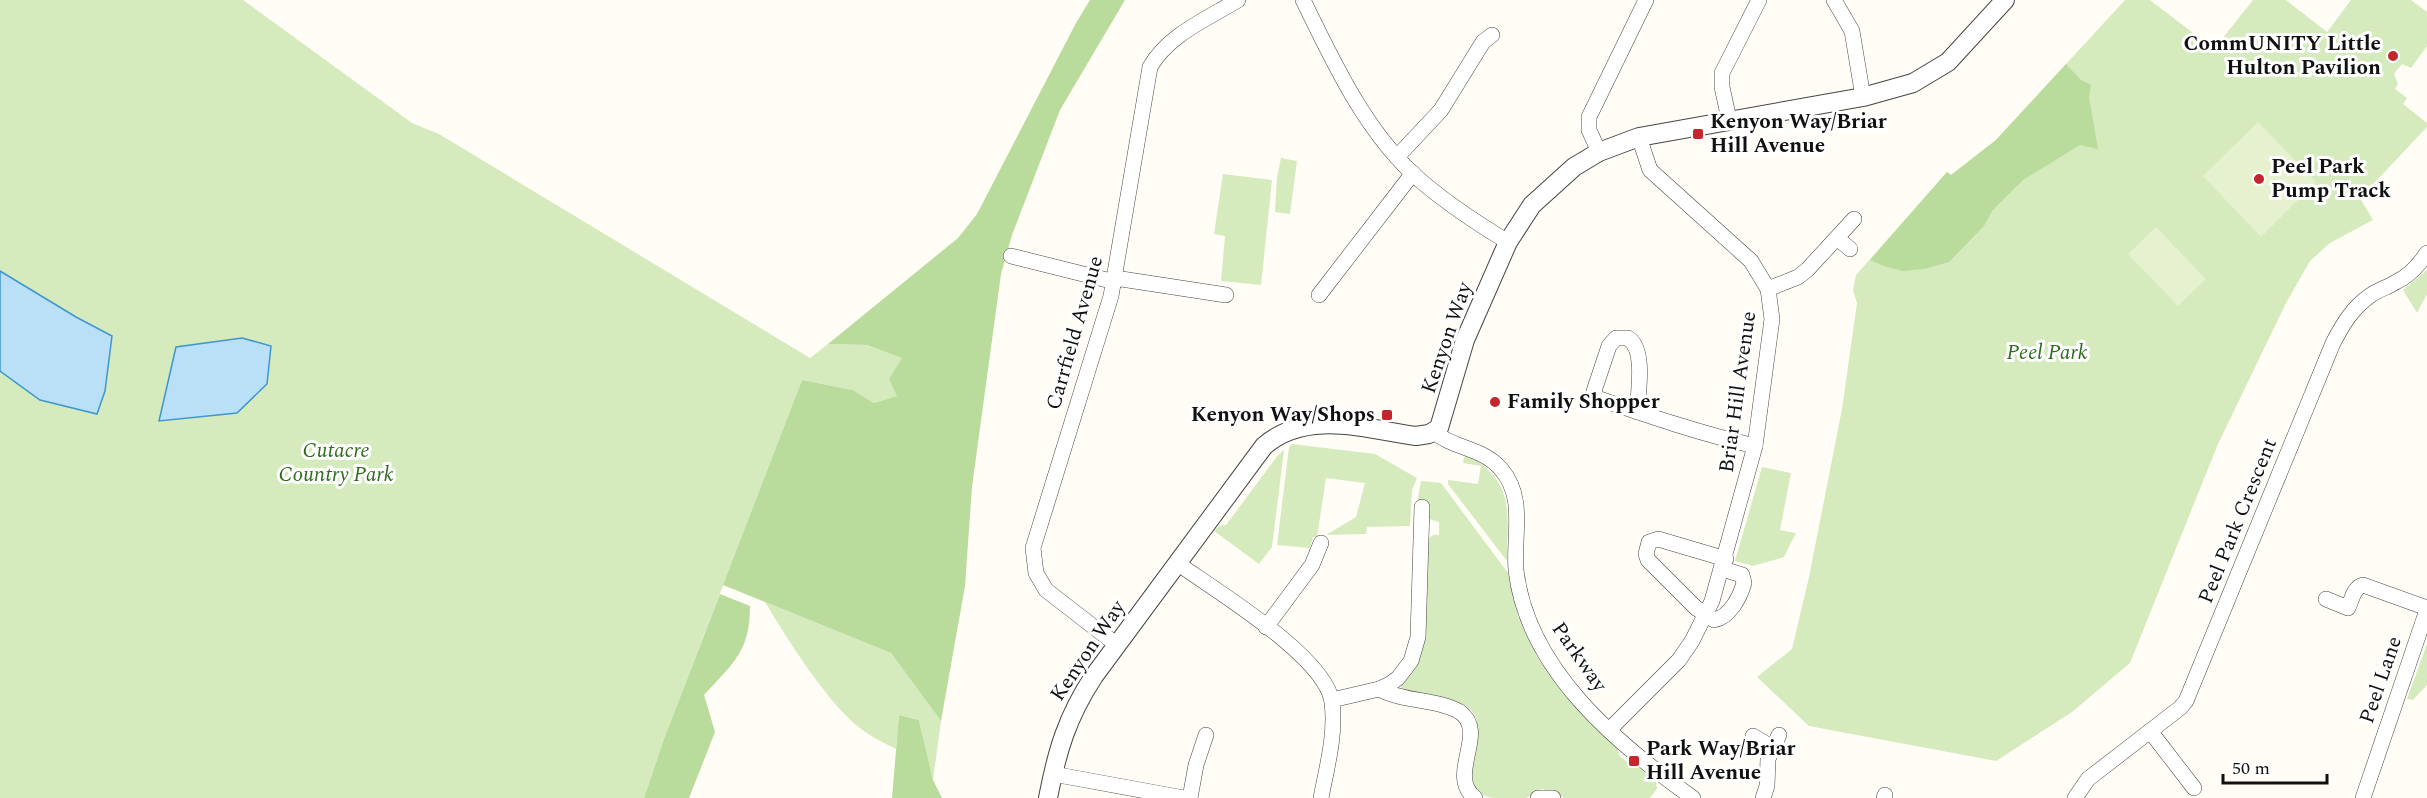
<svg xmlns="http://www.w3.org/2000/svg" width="2427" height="798" viewBox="0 0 2427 798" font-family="Spectral,serif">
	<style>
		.green { fill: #d5ebbd }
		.forest { fill: #b9dc9c }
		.pitch { fill: #e6f2cf }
		.water { fill: #b9e0f7; stroke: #3f96cf; stroke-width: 1.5 }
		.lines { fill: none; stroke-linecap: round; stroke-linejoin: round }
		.minor-casing { stroke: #444; stroke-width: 16 }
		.tertiary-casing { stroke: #444; stroke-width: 20 }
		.minor { stroke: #fff; stroke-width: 15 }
		.tertiary { stroke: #fff; stroke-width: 18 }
		.poi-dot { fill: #c4262e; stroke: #fff; stroke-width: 2 }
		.labels { text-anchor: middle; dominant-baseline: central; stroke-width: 6; stroke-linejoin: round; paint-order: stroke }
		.poi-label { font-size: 21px; font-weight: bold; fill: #111; stroke: #fff; text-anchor: start }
		.street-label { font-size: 21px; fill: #111; stroke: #fff }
		.park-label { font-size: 21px; font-style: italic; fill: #2f6b1f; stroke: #fff }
	</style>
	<rect width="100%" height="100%" fill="#fffdf5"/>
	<g class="green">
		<path d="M0,0H243L412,123L439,134L810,358L828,344L867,345L903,358L898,396L874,403L853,390L802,380L664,739L644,798H0Z"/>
		<path d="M2125,0H2150L2214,49L2253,0H2286L2327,32L2351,0H2411L2427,12V46L2411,68L2402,64L2394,74L2398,84L2395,89L2407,98L2403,104L2427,123V127L2360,198L2373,220L2330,243L2310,261L2286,303L2218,444L2130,663L2072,712L1996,761L1809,726L1757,677L1792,649L1809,577L1842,409L1857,303L1853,290L1856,275L1947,172L1951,175L1996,140Z"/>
		<path d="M1281,158L1297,161L1290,214L1275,212L1277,177Z"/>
		<path d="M1223,174L1272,180L1261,285L1221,281L1225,236L1214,234Z"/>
		<path d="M2427,270V294L2417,313L2403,290Z"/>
		<path d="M1292,444L1375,454L1417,478L1412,490L1410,526L1367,527L1366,534L1326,535L1356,517L1365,483L1326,478L1317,537H1313L1310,548L1277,545L1289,447Z"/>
		<path d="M1284,450L1272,547L1259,564L1214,531L1219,526L1226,525L1278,455Z"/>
		<path d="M1468,455C1516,484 1507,511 1507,561L1448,484V480L1478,484L1481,466L1463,463L1464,457Z"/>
		<path d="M1762,467L1791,473L1780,530L1796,533L1784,557L1753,566L1735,561Z"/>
		<path d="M1421,481L1441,483L1508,573L1518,617L1539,660L1586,718L1618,749L1619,755L1627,762H1633L1656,781L1657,789L1650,798H1564L1555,792L1542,789C1536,791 1531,796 1526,798C1520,798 1506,798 1499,798C1445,798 1492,734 1472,711C1459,696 1421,699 1402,690L1401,683L1413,668L1428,539L1433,535H1439V522L1429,519L1417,503Z"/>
		<path d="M765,602L891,653L941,721L933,780L919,720L899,715L896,749C882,742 868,735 856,725C823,696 788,640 765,602Z"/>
		<path d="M2427,644V685L2413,700L2407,699Z"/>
	</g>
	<g class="forest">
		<path d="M1090,0H1125L1060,110L1012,235L1001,274L972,487L965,586L941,721L891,653L723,585L802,380L853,390L874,403L897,396L889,379L902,358L867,345L828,344L958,238L977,214L1076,23Z"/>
		<path d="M2066,64L2081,80L2091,85L2089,97L2098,149L2080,145L2023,180L1992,211L1984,226L1949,262L1924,269L1902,271L1884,266L1870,260L1947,172L1951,175L1996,140Z"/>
		<path d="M720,594L750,606C750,652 733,663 704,695L715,732L689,798H644L664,739Z"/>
		<path d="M899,715L919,720L933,780L942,798H892Z"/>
	</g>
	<g class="pitch">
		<path d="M2258,122L2316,182L2261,237L2203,176Z"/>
		<path d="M2156,227L2206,279L2178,306L2128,254Z"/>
	</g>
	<g class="water">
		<path d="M0,271L76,317L112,336L105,391L97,414L40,400L0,371Z"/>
		<path d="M242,338L271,346L267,384L237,413L159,421L176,347Z"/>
	</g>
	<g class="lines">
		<g class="minor-casing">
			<g id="minor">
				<path d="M1303,0C1333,61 1362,125 1412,173C1441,200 1475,222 1508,242"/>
				<path d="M1834,0L1852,31L1863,97"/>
				<path d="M1729,119L1722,87V73L1759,0"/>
				<path d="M1599,152L1589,130V117L1646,0"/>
				<path d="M1397,157L1441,110L1483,42L1492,35"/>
				<path d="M1837,238L1850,249"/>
				<path d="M1011,256L1115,282"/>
				<path d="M1115,278L1226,295"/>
				<path d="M1768,289L1798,277L1807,270L1854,219"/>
				<path d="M1319,295L1413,173"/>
				<path d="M1637,412C1638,393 1646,349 1628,338H1616L1609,346L1594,391L1597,398C1649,416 1702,434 1755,446"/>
				<path d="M1434,432C1454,449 1482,447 1501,469C1526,498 1513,535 1516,570C1527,669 1617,744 1693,798"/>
				<path d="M1177,563C1215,590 1326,657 1332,702C1336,735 1327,766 1321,798"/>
				<path d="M1723,569L1742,575L1744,583C1740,597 1730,617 1714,620L1696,608L1648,560L1646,554L1649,542L1658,539L1726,559"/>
				<path d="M2326,599L2348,608C2352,599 2354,587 2363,585L2427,608"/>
				<path d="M1266,627L1312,565L1321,543"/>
				<path d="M1117,645L1046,590L1036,573L1033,548L1111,296L1150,67C1168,35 1207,19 1238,0"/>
				<path d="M1379,689C1403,702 1439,699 1460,712C1489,733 1446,775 1475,798"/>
				<path d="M1332,700L1379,689L1390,684L1398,678L1411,661L1418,637L1422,507"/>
				<path d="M1609,730L1679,660L1692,641L1712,601L1755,446L1772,319L1768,289L1751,261L1650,170L1639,137"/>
				<path d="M2150,731L2194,788"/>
				<path d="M1753,736L1773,748"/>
				<path d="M1053,774L1184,798"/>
				<path d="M1190,798L1196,765L1206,735"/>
				<path d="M1538,798H1553"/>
				<path d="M1763,798L1767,786L1768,759L1779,735"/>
				<path d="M1884,798L1885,795"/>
				<path d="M2075,798L2088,779L2180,708L2186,701L2333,343C2343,324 2353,307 2371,295C2378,290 2388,287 2396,282C2409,276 2419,265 2427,253"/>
				<path d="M2363,798L2427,610"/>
			</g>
		</g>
		<g class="tertiary-casing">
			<path id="tertiary" d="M1048,798C1057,751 1067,717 1094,676L1264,446C1306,409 1366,429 1416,436L1429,434L1439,428L1465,340L1508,242L1532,205L1574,167L1599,152L1639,137L1863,97L1913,83L1948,62L2005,0"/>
		</g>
		<use href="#minor" class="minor"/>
		<use href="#tertiary" class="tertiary"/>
	</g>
	<g class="poi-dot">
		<circle cx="2393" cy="56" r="6"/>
		<rect x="1692" y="128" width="12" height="12" rx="3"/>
		<circle cx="2259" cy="179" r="6"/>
		<circle cx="1495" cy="402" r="6"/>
		<rect x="1381" y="409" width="12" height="12" rx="3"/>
		<rect x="1628" y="755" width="12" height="12" rx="3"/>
	</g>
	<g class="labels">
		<g class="poi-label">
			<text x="2381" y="44" text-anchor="end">CommUNITY Little<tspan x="2381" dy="24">Hulton Pavilion</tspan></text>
			<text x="1710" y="122">Kenyon Way/Briar<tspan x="1710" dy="24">Hill Avenue</tspan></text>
			<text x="2271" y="167">Peel Park<tspan x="2271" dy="24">Pump Track</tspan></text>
			<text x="1507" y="402">Family Shopper</text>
			<text x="1375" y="415" text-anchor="end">Kenyon Way/Shops</text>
			<text x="1646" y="749">Park Way/Briar<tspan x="1646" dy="24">Hill Avenue</tspan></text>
		</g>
		<g class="street-label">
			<text transform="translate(1075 333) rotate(-74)">Carrfield Avenue</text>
			<text transform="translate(1447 338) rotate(-71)">Kenyon Way</text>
			<text transform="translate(1738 392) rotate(-82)">Briar Hill Avenue</text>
			<text transform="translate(2238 521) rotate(-68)">Peel Park Crescent</text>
			<text transform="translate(1088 651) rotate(-56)">Kenyon Way</text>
			<text transform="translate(1579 657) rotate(55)">Parkway</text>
			<text transform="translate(2381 680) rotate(-71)">Peel Lane</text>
		</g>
		<g class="park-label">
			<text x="2047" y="353">Peel Park</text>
			<text x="336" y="451">Cutacre<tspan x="336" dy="24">Country Park</tspan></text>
		</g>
	</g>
	<path d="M2223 774v9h104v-9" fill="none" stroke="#111111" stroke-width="3"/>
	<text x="2232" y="774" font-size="18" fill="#111111" stroke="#ffffff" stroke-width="4.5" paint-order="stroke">50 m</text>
</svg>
